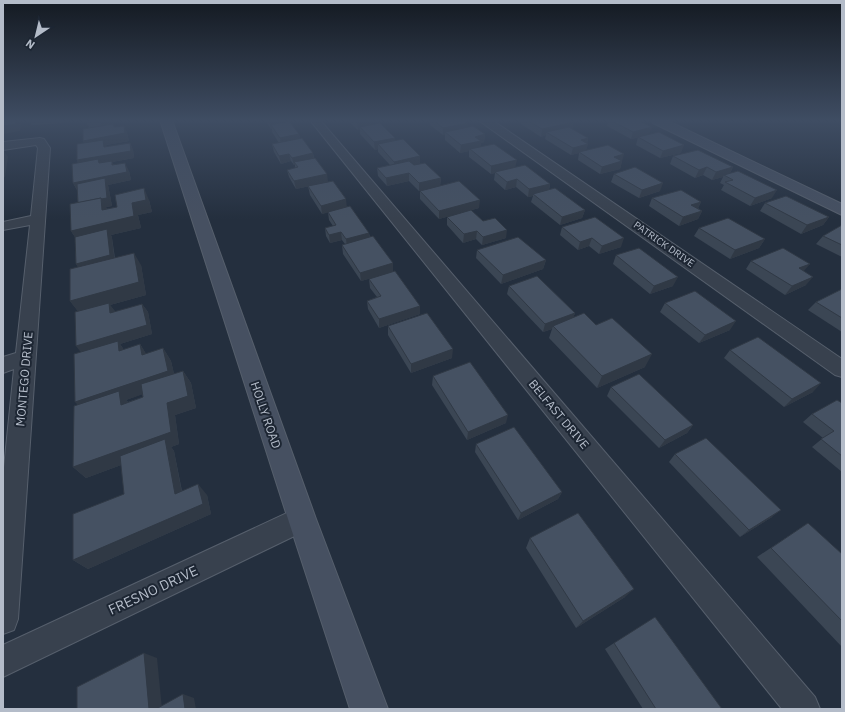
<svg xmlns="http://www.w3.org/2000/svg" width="845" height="712" viewBox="0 0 845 712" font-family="'IBM Plex Sans',sans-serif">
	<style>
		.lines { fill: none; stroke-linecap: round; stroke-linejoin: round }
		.street-casing { stroke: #565f6c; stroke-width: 2 }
		.secondary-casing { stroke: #565f6c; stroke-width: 2 }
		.street { fill: #38414e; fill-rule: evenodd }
		.secondary { fill: #465061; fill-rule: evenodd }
		.wall { fill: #3b4654; fill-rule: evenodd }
		.shaded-wall { fill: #303945 }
		.building { fill: #455162; stroke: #303945 }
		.labels { text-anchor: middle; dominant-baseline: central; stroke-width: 4; stroke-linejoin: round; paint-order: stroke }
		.far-street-label { font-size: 10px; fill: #b4bcc9; stroke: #1d2633 }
		.street-label { font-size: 12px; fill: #b4bcc9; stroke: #1d2633 }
		.near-street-label { font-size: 14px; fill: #b4bcc9; stroke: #1d2633 }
	</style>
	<rect width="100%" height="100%" fill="#242f3e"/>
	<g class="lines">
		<g class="street-casing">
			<g id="street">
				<path d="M310,120H320L815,697L820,709H782Z"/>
				<path d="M480,120H492L842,359V377L835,375L481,122Z"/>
				<path d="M40,138L44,139L50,148L18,619L14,630L3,634V477L14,369L3,373V357L16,353L30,225L3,230V222L31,216L38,148L36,145L3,150V142Z"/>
				<path d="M302,506L311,510L315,519L311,528L3,677V645Z"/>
			</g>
		</g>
		<g class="secondary-casing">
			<g id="secondary">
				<path d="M160,120H172L316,519L388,709H350L288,519Z"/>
				<path d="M651,120H666L842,204V215L653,123Z"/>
			</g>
		</g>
		<use href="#street" class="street"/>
		<use href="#secondary" class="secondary"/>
	</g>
	<g class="wall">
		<path d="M29,120H67L65,123L32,125Z"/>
		<path d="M85,120H119L113,124L115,127L124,126L127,133L129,141L106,145L107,147L130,143L133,150L134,158L112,162L114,165L129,171L131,180L108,185L112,206L106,207L107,209L149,200L152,212L138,215L141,228L111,235L112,238L115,258L141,265L146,295L110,305L115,312L142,304L148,312L152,334L120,344L124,350L140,344L146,354L163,348L171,361L174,374L183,371L191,383L196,408L175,415L179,444L171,447L174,451L182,491L207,495L211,514L88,569L73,560L124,494L121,465L86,478L73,467L78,405L81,352L78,311L70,301L78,267L76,264L75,237L71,231L78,203L77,190L73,183L78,163L77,160L84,143L83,141L89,127ZM142,394L143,397L128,402L126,400Z"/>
		<path d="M265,120H289V121L299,134L300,139L313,153L314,158L328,182L296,189L289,177L287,170L295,168V165H294L291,161L281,164L274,152L272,144L279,143L272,132V129H271Z"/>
		<path d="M347,120H376V122L373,123V124L395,138V141L420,156V164L414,165L441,178L440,186L419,191L409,181L387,186L378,176L377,168L390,165L378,152V149L375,150L360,134V130H358Z"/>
		<path d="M430,120H463L468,123L467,128L485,134L484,142L481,143L480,147L516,167L550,184L549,190L585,210L582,218L560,225L531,202L533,196L528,197L516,187L505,190L494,180L495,173L491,174L469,157V151L460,153L445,140V135H443L430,125Z"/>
		<path d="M521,120H569L574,122L572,129L588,138L586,151L622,161L620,169L600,174L578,160L579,153L571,155L545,139L546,135L541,137L521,124Z"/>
		<path d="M609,120H637L649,135L631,139L607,126Z"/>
		<path d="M638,137L681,153L660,158L636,145Z"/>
		<path d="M673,156L733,167L730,173L772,198L750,206L721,190L724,185L720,183L723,177L712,180L703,175L695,178L670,164Z"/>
		<path d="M614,174L660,191L639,198L611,182Z"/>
		<path d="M308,186L347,207L369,233L370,237L393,263V272L361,281L343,254L342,245L345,244L342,240L330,243L326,236L325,228L333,226L329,220L328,212L322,214L310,195Z"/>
		<path d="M420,191L479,208L439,219L420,199Z"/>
		<path d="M652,198L701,202L698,208L702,211L698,219L679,226L649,206Z"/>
		<path d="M765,203L829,217L823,225L801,234L760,211Z"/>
		<path d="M447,217L483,221L506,238L482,245L476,239L463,243L447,225Z"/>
		<path d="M842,225V257L816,244L823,236Z"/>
		<path d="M562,227L621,247L599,254L589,246L578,250L560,235Z"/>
		<path d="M699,228L765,239L759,248L730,259L694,236Z"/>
		<path d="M477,250L546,260L543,269L501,284L476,258Z"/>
		<path d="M616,255L673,286L650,294L613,264Z"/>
		<path d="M751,261L806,285L785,295L746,269Z"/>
		<path d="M369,279L420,306V314L379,328L368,309L367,301L377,297L370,288Z"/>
		<path d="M509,286L575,313L573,318L596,325L645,367L597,388L549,338L552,329L543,332L507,294Z"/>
		<path d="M842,289V332L808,310L816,302Z"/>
		<path d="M665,303L730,330L699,343L660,312Z"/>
		<path d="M388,326L452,358L411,373L388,335Z"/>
		<path d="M730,350L813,392L784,407L724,358Z"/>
		<path d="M433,376L506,423L467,440L432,385Z"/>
		<path d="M611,387L693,425L687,433L659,448L607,396Z"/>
		<path d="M842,403V472L812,447L823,438L803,422L812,414Z"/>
		<path d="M476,444L562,492L558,499L518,520L475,452Z"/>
		<path d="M675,454L772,517L740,537L669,462Z"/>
		<path d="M808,523L842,554V647L757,557Z"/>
		<path d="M530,538L625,597L576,628L526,548Z"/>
		<path d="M614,643L722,709H643L605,649Z"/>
	</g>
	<g class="shaded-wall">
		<path d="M16,120H19L21,124L20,131L3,134V126Z"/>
		<path d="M63,120H67L65,123Z"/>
		<path d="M104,120H119L104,129L100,122Z"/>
		<path d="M280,120H289L290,125H271L272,129H271L269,122Z"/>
		<path d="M369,120H376V122L373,123V127H360V130H358L357,123Z"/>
		<path d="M574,122L572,129L546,132V135L541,137L542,129Z"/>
		<path d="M468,123L467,130L445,132V135H443V128Z"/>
		<path d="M124,126L127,133L129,141L106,145L107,147L130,143L133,150L134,158L112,162L116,169L81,168L77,160L87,148L83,141Z"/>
		<path d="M652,127L649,135L631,139L633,132Z"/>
		<path d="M299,134L301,142L281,146L280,138Z"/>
		<path d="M485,134L484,142L481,143L480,149H470L469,151L460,153L461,145L475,137Z"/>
		<path d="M395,138L396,145L378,144V149L375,150L374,142Z"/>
		<path d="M588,138L587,144H588L586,151L579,152V153L571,155L573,148L581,140Z"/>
		<path d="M684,145L681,153L660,158L663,151Z"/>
		<path d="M3,149L8,157L5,177L3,178Z"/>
		<path d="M313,153L314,161L294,162L295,165H294L292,158Z"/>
		<path d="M289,154L291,161L281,164L279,156Z"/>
		<path d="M624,154L620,169L600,174L602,167L614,157Z"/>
		<path d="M420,156V164L395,169L394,162Z"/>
		<path d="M517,160L515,168L495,172V173L491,174V166Z"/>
		<path d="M125,163L129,171L131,180L108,185L112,206L106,207L107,210L132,203L144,188L149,200L152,212L138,215L141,228L111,235L112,238L115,264L82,273L76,264L79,243L71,231L102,210L78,191L73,183Z"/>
		<path d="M707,167L703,175L695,178L699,170Z"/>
		<path d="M733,167L729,175H724L723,177L712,180L716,172Z"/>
		<path d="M409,173V181L387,186L386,178Z"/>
		<path d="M327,174L328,182L296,189L294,181Z"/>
		<path d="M441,178L440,186L419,191V183Z"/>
		<path d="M517,179L516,187L505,190L507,182Z"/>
		<path d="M663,183L660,191L639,198L642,190Z"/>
		<path d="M550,184L548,192L533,194V196L528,197L529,189Z"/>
		<path d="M3,187L4,189L3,197Z"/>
		<path d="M777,190L772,198L750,206L755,198Z"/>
		<path d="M346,199L347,208L322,214L321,206Z"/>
		<path d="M480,200L479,208L439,219V211Z"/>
		<path d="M701,202L697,210L691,205Z"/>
		<path d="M585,210L582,218L560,225L562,217Z"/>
		<path d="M702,211L698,219L679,226L683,217Z"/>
		<path d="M829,217L823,225L801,234L807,225Z"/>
		<path d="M507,230L506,238L482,245L483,237Z"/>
		<path d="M477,231L476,239L463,243L464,234Z"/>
		<path d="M341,232L342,240L330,243L329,235Z"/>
		<path d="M369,233L370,241L347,247L346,239Z"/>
		<path d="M592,238L589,246L578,250L580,242Z"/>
		<path d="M624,238L621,247L599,254L602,246Z"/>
		<path d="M765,239L759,248L730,259L735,250Z"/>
		<path d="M134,253L141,265L146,295L110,305L115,311L116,322L80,314L70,301Z"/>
		<path d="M546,260L543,269L501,284L503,275Z"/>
		<path d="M393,263V272L361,281L360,273Z"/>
		<path d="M810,264L803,272L799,268Z"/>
		<path d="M678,277L673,286L650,294L654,286Z"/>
		<path d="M813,277L806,285L785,295L792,286Z"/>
		<path d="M142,304L148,312L152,334L120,344L126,353L119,351L83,355L76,346Z"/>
		<path d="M420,306V314L379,328V319Z"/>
		<path d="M575,313L572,321L553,326L552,329L543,332L545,324Z"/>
		<path d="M736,321L730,330L699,343L705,335Z"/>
		<path d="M140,344L148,357L142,355Z"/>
		<path d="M163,348L171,361L176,383L126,400L129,403L121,405L86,414L75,402Z"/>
		<path d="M453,349L452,358L411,373V364Z"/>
		<path d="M652,354L645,367L597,388L602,376Z"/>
		<path d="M183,371L191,383L196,408L175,415L179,444L171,447L174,451L184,504L175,494L167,448L86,478L73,467L167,403Z"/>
		<path d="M821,383L813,392L784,407L792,399Z"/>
		<path d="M508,415L506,423L467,440L468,432Z"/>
		<path d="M693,425L687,433L659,448L665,440Z"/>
		<path d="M198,484L207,495L211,514L88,569L73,560Z"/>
		<path d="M562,492L558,499L518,520L521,513Z"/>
		<path d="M781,510L772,517L740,537L749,530Z"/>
		<path d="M634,589L625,597L576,628L583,621Z"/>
		<path d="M144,653L157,658L162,709H149Z"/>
		<path d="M183,694L194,698L196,709H185Z"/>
	</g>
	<g class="building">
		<path d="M3,120H16V124L3,126Z"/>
		<path d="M85,120H104L100,122Z"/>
		<path d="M268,120H280L269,122Z"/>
		<path d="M353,120H372L357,123Z"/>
		<path d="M433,120H463L468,123L443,128Z"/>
		<path d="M527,120H569L574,122L542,129Z"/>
		<path d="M610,120H637L652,127L633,132Z"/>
		<path d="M289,121L299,134L280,138L271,125Z"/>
		<path d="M380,123L395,138L374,142L360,127Z"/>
		<path d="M113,124L114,127L124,126L125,133L83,141V129Z"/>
		<path d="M473,126L485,134L475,137L481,141L461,145L445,132Z"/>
		<path d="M569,127L588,138L581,140L588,144L573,148L546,132Z"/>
		<path d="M659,132L684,145L663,151L638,137Z"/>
		<path d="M302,138L313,153L292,158L289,154L279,156L272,144Z"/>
		<path d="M403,139L420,156L394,162L378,144Z"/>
		<path d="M103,140L104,147L130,143L131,151L77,160V144Z"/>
		<path d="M494,144L517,160L491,166L470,149Z"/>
		<path d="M608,145L624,154L614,157L622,161L602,167L579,152Z"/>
		<path d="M698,150L733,167L716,172L707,167L699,170L673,156Z"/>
		<path d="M315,158L327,174L294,181L287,170L298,167L294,162Z"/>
		<path d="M98,159L99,163L112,161V165L125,163L127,172L73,183L72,164Z"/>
		<path d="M409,161L414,165L425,163L441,178L419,183L409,173L386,178L377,168Z"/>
		<path d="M525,165L550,184L529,189L517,179L507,182L495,172Z"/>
		<path d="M635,167L663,183L642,190L614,174Z"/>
		<path d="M738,171L777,190L755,198L725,182L733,180L724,175Z"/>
		<path d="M105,178L107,198L101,199V198L78,203L77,184Z"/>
		<path d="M333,181L346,199L321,206L308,186Z"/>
		<path d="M459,181L480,200L439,211L420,191Z"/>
		<path d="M144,188L146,200L132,203L134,216L71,231L70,204L101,198L102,210L117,207L115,195Z"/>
		<path d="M555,188L585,210L562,217L533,194Z"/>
		<path d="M681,190L701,202L691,205L702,211L683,217L652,198Z"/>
		<path d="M786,196L829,217L807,225L765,203Z"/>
		<path d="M350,206L369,233L346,239L341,232L329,235L325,228L336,225L328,212Z"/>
		<path d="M471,210L483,221L495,218L507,230L483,237L477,231L464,234L447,217Z"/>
		<path d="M595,217L624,238L602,246L592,238L580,242L562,227Z"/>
		<path d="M728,218L765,239L735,250L699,228Z"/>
		<path d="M842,225V245L823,236Z"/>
		<path d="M107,229L110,255L76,264L75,237Z"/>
		<path d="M373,236L393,263L360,273L342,245Z"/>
		<path d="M518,237L546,260L503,275L477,250Z"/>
		<path d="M639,248L678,277L654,286L616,255Z"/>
		<path d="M783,248L810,264L799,268L813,277L792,286L751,261Z"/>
		<path d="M134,253L139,282L70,301V269Z"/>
		<path d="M395,271L420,306L379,319L367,301L381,296L369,279Z"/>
		<path d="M537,276L575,313L545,324L509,286Z"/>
		<path d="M842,289V318L816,302Z"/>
		<path d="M695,291L736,321L705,335L665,303Z"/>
		<path d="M109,303L110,313L142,304L147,325L76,346L75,312Z"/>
		<path d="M427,313L453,349L411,364L388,326Z"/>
		<path d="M584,313L596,325L612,318L652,354L602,376L553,326Z"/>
		<path d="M758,337L821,383L792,399L730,350Z"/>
		<path d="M118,341L119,351L140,344L142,355L163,348L168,371L75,402L74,354Z"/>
		<path d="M470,362L508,415L468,432L433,376Z"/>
		<path d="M183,371L188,396L167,403L171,432L73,467L74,406L119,391L121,405L143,397L141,384Z"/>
		<path d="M639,374L693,425L665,440L611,387Z"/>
		<path d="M837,400L842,403V456L821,439L834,431L812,414Z"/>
		<path d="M514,427L562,492L521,513L476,444Z"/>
		<path d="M706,438L781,510L749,530L675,454Z"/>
		<path d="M165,439L175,494L198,484L203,504L73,560V514L124,494L120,456Z"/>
		<path d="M578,513L634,589L583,621L530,538Z"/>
		<path d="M808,523L842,554V621L771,548Z"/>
		<path d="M655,617L722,709H656L614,643Z"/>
		<path d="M144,653L149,709H77V687Z"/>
		<path d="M183,694L185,709H156Z"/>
	</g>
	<linearGradient id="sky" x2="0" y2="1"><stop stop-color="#141a22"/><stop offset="0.55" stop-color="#3f4d63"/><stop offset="1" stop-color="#3f4d63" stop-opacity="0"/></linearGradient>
	<rect width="845" height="219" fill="url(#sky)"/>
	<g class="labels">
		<g class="far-street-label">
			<text transform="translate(664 244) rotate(35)">PATRICK DRIVE</text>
		</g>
		<g class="street-label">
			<text transform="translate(24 379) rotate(-85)">MONTEGO DRIVE</text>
			<text transform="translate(559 414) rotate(50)">BELFAST DRIVE</text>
			<text transform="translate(266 415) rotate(71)">HOLLY ROAD</text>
		</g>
		<g class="near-street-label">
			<text transform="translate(153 590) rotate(-25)">FRESNO DRIVE</text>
		</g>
	</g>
	<rect width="845" height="712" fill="none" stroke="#b4bcc9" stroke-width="8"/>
	<g transform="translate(36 36) rotate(215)" stroke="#1d2633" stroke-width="3" paint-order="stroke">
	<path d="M0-3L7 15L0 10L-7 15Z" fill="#b4bcc9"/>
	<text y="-6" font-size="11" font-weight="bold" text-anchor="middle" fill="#b4bcc9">N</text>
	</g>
</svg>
